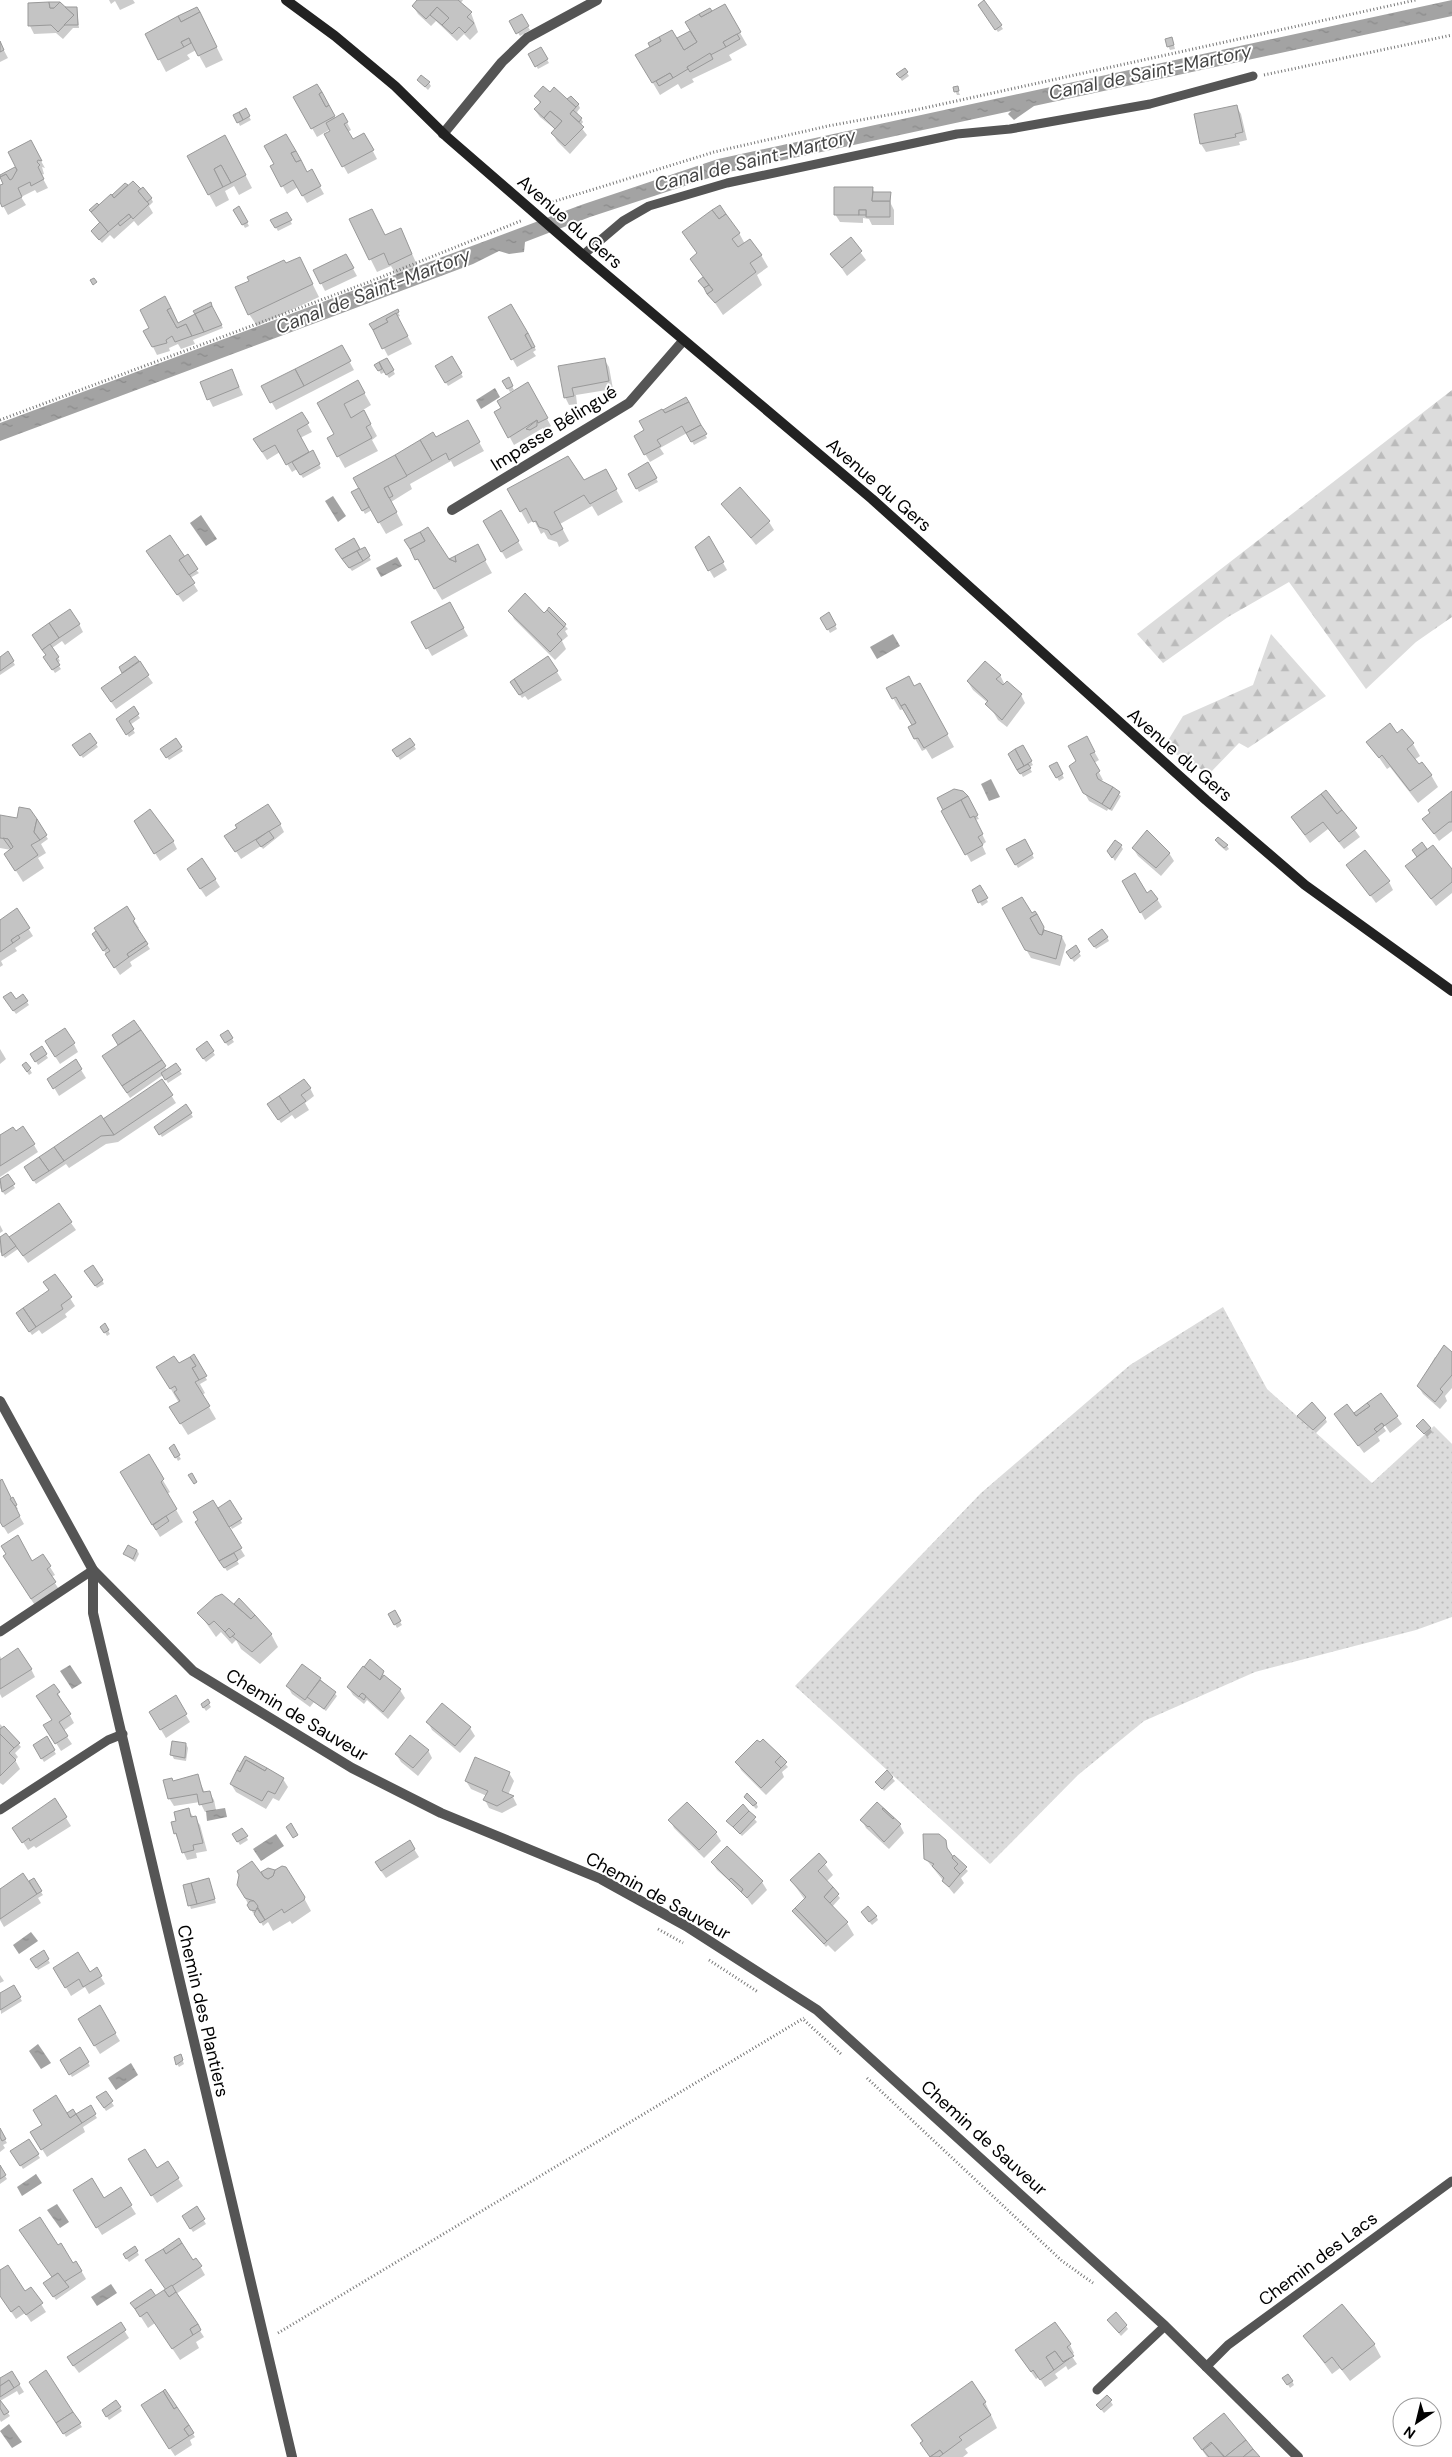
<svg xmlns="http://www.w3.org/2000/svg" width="1452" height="2457" viewBox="0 0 1452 2457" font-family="'DM Sans',sans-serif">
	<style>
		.grass { fill: url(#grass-dots) }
		.forest { fill: url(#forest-firs) }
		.water { fill: url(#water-ripples) }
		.shadow { fill: #0003 }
		.building { fill: #c4c4c4; stroke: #999 }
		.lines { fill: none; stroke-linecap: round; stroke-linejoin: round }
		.path { stroke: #777; stroke-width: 3; stroke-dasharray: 1 2.5; stroke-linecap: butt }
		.lane { stroke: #555; stroke-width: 9 }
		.street { stroke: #555; stroke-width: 10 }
		.secondary { stroke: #222; stroke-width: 10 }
		.labels { text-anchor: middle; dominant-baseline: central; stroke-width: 4; stroke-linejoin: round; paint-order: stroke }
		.street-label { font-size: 18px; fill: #000; stroke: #fff }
		.water-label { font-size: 19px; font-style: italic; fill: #444; stroke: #fff }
	</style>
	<defs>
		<pattern id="grass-dots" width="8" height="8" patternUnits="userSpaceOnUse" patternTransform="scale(1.25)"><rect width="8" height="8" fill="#dcdcdc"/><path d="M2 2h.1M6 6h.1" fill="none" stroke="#bbb" stroke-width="1.8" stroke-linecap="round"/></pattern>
		<pattern id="forest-firs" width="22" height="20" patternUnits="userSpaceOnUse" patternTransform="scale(1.25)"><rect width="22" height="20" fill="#dcdcdc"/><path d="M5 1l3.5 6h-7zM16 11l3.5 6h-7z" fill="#bbb"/></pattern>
		<pattern id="water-ripples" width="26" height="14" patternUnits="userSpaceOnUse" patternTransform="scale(1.25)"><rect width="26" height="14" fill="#a3a3a3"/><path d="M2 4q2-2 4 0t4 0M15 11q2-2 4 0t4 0" fill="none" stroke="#8b8b8b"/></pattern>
	</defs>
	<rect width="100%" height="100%" fill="#fff"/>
	<path class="grass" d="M1223,1307L1267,1389L1372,1483L1434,1426L1452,1444V1617L1416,1630L1255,1672L1144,1721L1078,1775L990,1864L795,1686L981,1493L1130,1365Z"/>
	<g class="forest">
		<path d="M1452,390V617L1416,642L1366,689L1289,582L1228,617L1163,663L1137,634Z"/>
		<path d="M1271,634L1326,696L1248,748L1239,743L1209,774L1164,747L1183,716L1253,685Z"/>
	</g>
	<g class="water">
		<path d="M1452,0V16L1034,106L1014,120L1008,114L1011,111L724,173L590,217L525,242L524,252L509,254L499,251L473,264L0,441V423L581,205L718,159Z"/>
		<path d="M495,388L500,397L481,409L476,400Z"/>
		<path d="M333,496L346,516L338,522L325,501Z"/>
		<path d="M201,515L217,539L206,546L190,523Z"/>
		<path d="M397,557L402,566L381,577L376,568Z"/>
		<path d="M893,634L900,646L877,659L870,647Z"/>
		<path d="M991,779L1000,797L989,801L981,784Z"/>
		<path d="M70,1665L82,1683L72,1689L60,1671Z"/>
		<path d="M225,1808L227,1817L207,1821L206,1811Z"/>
		<path d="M276,1834L284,1846L261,1861L253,1849Z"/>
		<path d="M31,1932L38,1941L19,1954L13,1945Z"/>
		<path d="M38,2044L51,2063L41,2069L29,2051Z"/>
		<path d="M131,2063L138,2075L116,2090L108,2078Z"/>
		<path d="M36,2174L42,2183L22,2196L17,2187Z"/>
		<path d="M57,2204L69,2222L60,2228L47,2210Z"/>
		<path d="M111,2284L117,2293L97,2306L91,2297Z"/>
		<path d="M9,2424L22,2442L12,2448L0,2431Z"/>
	</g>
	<g class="shadow">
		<path d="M109,0H133L135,3L120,10L115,1L111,4Z"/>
		<path d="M419,0H463L460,4L471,13L478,32L470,40L464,34L457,41L436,21L431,26L418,14L413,6Z"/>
		<path d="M724,5L747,45L729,55L732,60L692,79L694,82L681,89L678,84L660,95L637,56L684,53L686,52L679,39L692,31L687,23L709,10L711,13Z"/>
		<path d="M77,8L79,28H73L63,39L56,33L34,34L30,26Z"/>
		<path d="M981,9L1001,26L1003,29L998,32Z"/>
		<path d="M521,15L530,30L520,36L511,21Z"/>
		<path d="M206,26L223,60L206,68L196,50L187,55L190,59L166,72L146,34Z"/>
		<path d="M1172,38L1175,49L1170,50L1168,46Z"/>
		<path d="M0,43L8,58L0,62Z"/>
		<path d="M540,48L549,63L538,69L530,54Z"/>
		<path d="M904,69L909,76L902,81L900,78Z"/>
		<path d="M418,80L429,83L431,86L428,90Z"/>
		<path d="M317,86L336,119L343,115L351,130L348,132L352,140L364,134L377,159L348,174L326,135L332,132L331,129L317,137L295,98Z"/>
		<path d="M954,88H957L960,95H957Z"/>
		<path d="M550,94L571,105L578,104L580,108L577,112L583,122L580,126L587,135L570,154L557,141L553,134L556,130L540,117L535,110L540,104L536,96Z"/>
		<path d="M1236,106L1241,114L1247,140L1239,142L1240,145L1206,152L1201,144L1195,115Z"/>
		<path d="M245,110L251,120L240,126L235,115Z"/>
		<path d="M30,142L45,168L42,167L44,174L41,175L48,188L37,193L35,190L21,197L26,205L8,215L0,200V186L17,171Z"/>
		<path d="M232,149L252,188L239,195L234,186L225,191L229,200L216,207L188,156Z"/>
		<path d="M272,167L307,173L311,171L324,194L307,203L298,187L287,194Z"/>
		<path d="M125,185L151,198L153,202L149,206L153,213L138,226L134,221L114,239L110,235L102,243L94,234L100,224L94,215L99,207L117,200L114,195Z"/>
		<path d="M872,188L875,193L890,194L891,204L894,210V225H872L869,219L863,218V223L840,222L835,214Z"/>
		<path d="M239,208L249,226L245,228L235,210Z"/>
		<path d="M286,213L292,224L278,231L272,221Z"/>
		<path d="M351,220L385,237L401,229L418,267L397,276L391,266L377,272Z"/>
		<path d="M684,232L739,233L745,244L761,255L768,267L757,275L762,285L723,315L711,297L706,282L708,281L691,259L698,254Z"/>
		<path d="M850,238L866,260L847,276L832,254Z"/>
		<path d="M346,256L357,276L325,291L321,283Z"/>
		<path d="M285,265L306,271L319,297L257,326L249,314L250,282Z"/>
		<path d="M210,304L223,328L193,340L195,344L181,349L178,344L169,348L170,351L157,355L153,347L178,324L197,315Z"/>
		<path d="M511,305L536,350L533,352L536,356L517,367L489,317Z"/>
		<path d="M397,311L400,316L397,317L412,344L388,356L371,324Z"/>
		<path d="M341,346L354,370L276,410L263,387Z"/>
		<path d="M452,358L463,377L448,386L437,367Z"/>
		<path d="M387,359L395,374L389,378L385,372L381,374L376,365Z"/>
		<path d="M604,359L609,367L613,389L576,395L577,404L569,405L565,397L560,367Z"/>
		<path d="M232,371L243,395L213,407L209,399Z"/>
		<path d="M508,379L514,390L510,392L503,381Z"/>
		<path d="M358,382L371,405L363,410L377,436L372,440L378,451L345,468L328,438L335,434L319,403Z"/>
		<path d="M528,384L551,426L544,430L543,428L514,445L496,412L503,409Z"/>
		<path d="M686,399L707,438L694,445L687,433L660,448L664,454L650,462L635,437Z"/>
		<path d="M302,414L312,432L300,438L309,454L312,452L321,468L303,478L297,469L292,472L280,452L267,460L254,440Z"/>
		<path d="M467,421L484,451L454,467L451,461L410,484L412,489L391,502L403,525L386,534L372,510L365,514L353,493L435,439Z"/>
		<path d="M648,464L658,482L639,492L629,474Z"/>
		<path d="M584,482H612L623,502L598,516L592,506L560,524L569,541L559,547L557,542L548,539L544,532L541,534L534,520L528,524L509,490Z"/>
		<path d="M723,504L769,522L774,530L756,545Z"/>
		<path d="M501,512L523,550L506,559L484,521Z"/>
		<path d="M709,538L727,570L714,578L696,547Z"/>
		<path d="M354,540L360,551L364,548L371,560L352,571L338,553Z"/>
		<path d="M406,541L448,561L477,546L492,573L442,600Z"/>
		<path d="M184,558L199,573L190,578L198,591L183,602L152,559Z"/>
		<path d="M449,603L468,636L432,656L413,623Z"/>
		<path d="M549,609L568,629L565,631L568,636L562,641L566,649L555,660L514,619L510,611L544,614Z"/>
		<path d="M829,614L837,629L830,633L822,618Z"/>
		<path d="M79,624L83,632L65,645L62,641L52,648L60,661L57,663L61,669L55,673L45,658L48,656L36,639Z"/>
		<path d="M8,653L15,665L0,675V659Z"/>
		<path d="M135,658L153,683L116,709L107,696L124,673L120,668Z"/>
		<path d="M548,658L562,680L528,700L525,696L522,698L511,682Z"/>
		<path d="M1000,675L1005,685L1021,695L1025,703L1007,727L998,720L988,703L973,690L968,682Z"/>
		<path d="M914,687L927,697L954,747L932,759L926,749L922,751L909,728L913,726L904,709L900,710L888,689Z"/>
		<path d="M133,708L140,718L130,725L135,733L129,737L117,719Z"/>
		<path d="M90,735L98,747L83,758L76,749Z"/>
		<path d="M1397,735L1413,744L1420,756L1414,760L1431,775L1438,787L1418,803L1390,767L1387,769L1368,742Z"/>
		<path d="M1086,737L1099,760L1094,763L1103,780L1100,781L1121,796L1112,811L1108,809L1107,811L1089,801L1070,766L1078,762Z"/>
		<path d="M175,740L183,751L169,760L161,749Z"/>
		<path d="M414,746L416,749L400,760L394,750Z"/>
		<path d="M1023,747L1033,765L1029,767L1032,772L1023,777L1010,754Z"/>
		<path d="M1056,764L1064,778L1059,781L1051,767Z"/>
		<path d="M1326,791L1360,837L1344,849L1328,829L1310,843L1292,818Z"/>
		<path d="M962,792L979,819L975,820L986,842L982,845L986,854L971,862L943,811Z"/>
		<path d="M1452,792V831L1439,841L1424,819Z"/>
		<path d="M30,811L48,839L41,844L46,853L38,858L44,868L23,882L13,866L11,850L0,848V816L18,819Z"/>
		<path d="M253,814L280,824L284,832L263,849L261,846L241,859L226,836Z"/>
		<path d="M135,821L173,841L177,849L160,861Z"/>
		<path d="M1218,838L1227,846L1229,849L1226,851L1218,844L1216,840Z"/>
		<path d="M1024,840L1034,858L1018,868L1007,849Z"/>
		<path d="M1422,844L1452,871V893L1436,906L1407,867L1418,858L1415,854Z"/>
		<path d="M1121,846L1123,849L1115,861L1109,851Z"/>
		<path d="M1133,848L1169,853L1174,861L1161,876L1138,856Z"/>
		<path d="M1348,865L1389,882L1393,890L1376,903Z"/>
		<path d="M193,878L215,879L220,887L206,897Z"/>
		<path d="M1124,881L1157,899L1162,907L1145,920Z"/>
		<path d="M980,887L988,902L982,906L973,891Z"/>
		<path d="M1003,909L1031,915L1035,913L1046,932L1062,937L1066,945L1060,966L1031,958Z"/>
		<path d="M134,920L139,928L137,929L150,949L130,962L132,966L120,975L93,934Z"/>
		<path d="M0,921L28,928L33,936L15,948L17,951L1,961L3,965L0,967Z"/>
		<path d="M1107,937L1109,941L1096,949L1090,939Z"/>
		<path d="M1075,947L1081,956L1074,962L1070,956Z"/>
		<path d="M23,996L29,1005L16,1014L7,1001H16Z"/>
		<path d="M134,1022L167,1070L175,1065L182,1074L168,1083L163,1075L130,1098L111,1069L120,1046L113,1035Z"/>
		<path d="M227,1031L234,1042L228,1046L221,1036Z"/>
		<path d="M207,1042L215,1055L206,1062L199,1053Z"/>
		<path d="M74,1044L78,1052L60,1064L51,1050Z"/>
		<path d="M41,1048L48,1058L38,1065L32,1054Z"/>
		<path d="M0,1049L6,1059L0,1064Z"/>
		<path d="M75,1060L86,1078L59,1096L49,1079Z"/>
		<path d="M26,1063L32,1073L29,1075L25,1069Z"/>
		<path d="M310,1088L314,1096L305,1103L309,1110L295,1119L292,1115L281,1123L271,1108Z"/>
		<path d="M171,1095L176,1103L118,1142L106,1144L69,1168L66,1164L36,1184L25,1167L103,1121Z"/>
		<path d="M186,1106L193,1117L162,1137L156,1127Z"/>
		<path d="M16,1133L34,1145L38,1152L0,1177V1137Z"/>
		<path d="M7,1176L15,1188L5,1195L0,1188V1181Z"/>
		<path d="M71,1223L76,1230L28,1263L18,1249L5,1258L0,1252V1238L5,1234L13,1244Z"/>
		<path d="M0,1225L3,1231L0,1233Z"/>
		<path d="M55,1275L75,1306L65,1314L67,1317L42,1334L39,1330L32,1335L20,1317L50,1291Z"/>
		<path d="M88,1275L102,1280L104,1284L97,1288Z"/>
		<path d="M105,1325L110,1334L107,1336L102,1327Z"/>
		<path d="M1452,1354V1388L1445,1396L1447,1401L1440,1409L1423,1394L1418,1386L1435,1357Z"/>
		<path d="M193,1356L207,1380L200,1384L205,1393L202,1395L216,1419L188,1435L171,1408L179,1403L158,1367L178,1365Z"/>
		<path d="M1381,1395L1402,1424L1390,1433L1380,1418L1378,1419L1386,1431L1378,1437L1380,1441L1364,1453L1341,1422Z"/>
		<path d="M1298,1416L1325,1418L1327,1422L1316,1433Z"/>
		<path d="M1430,1428L1432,1432L1427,1437L1420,1429Z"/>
		<path d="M173,1446L181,1459L178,1461L171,1448Z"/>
		<path d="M148,1456L170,1492L167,1494L183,1522L160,1537L121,1472Z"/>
		<path d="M0,1478L18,1509L16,1510L24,1524L8,1534L0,1521Z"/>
		<path d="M212,1502L245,1556L237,1561L239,1564L227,1571L197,1522Z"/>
		<path d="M230,1502L242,1523L232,1529L219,1508Z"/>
		<path d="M137,1550L139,1554L135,1562L125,1554Z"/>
		<path d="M43,1556L55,1575L51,1577L60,1591L36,1607L9,1565L32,1563Z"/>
		<path d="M235,1604L271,1634L278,1647L260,1664L241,1649L236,1640L232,1644L221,1632L216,1637L199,1613L238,1609Z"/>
		<path d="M394,1612L402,1625L397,1628L390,1615Z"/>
		<path d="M0,1656L2,1660L31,1669L35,1677L2,1698L0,1694Z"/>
		<path d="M383,1672L384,1677L400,1690L405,1698L388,1719L367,1700L364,1704L353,1695L348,1687Z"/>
		<path d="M320,1679L337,1696L326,1711L314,1702L310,1707L292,1694L288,1687Z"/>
		<path d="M54,1686L74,1723L63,1731L72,1744L61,1751L45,1725L53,1721Z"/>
		<path d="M175,1697L190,1722L166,1738L151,1713Z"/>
		<path d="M207,1701L211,1707L206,1711L202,1705Z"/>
		<path d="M442,1705L470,1728L475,1736L460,1753L432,1730L428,1722Z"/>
		<path d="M0,1724L21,1747L15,1753L18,1757L15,1760L20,1769L3,1785L0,1783Z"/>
		<path d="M46,1738L56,1754L44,1762L34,1746Z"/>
		<path d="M763,1740L788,1767L782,1772L784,1777L766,1795L741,1770L737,1762Z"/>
		<path d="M186,1744L188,1748L186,1761L174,1759L172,1755Z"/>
		<path d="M428,1750L432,1758L418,1776L401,1762L396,1754Z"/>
		<path d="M244,1758L283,1779L288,1787L279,1801L273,1798L266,1809L236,1792L231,1784Z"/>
		<path d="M887,1772L895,1781L884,1791L877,1782Z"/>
		<path d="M509,1773L514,1781L508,1795L513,1797L517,1805L502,1813L489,1808L485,1800L487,1796L471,1789L466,1781Z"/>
		<path d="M197,1776L205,1793L209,1792L214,1800L216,1810L205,1812L200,1802L174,1806L169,1798L173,1782Z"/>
		<path d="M745,1797L756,1803L758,1807L756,1809Z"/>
		<path d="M55,1800L71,1826L36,1848L34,1846L28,1850L19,1836Z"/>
		<path d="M687,1803L716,1833L721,1841L704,1858L674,1828L670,1820Z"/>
		<path d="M743,1806L757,1822L742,1836L728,1821Z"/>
		<path d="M188,1810L200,1825L207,1851L196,1853L197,1858L187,1860L175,1833L177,1822Z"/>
		<path d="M862,1820L900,1825L904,1833L889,1849L866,1828Z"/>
		<path d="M242,1829L248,1840L240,1845L234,1835Z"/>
		<path d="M945,1841L950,1855L968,1871L961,1878L964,1883L954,1894L925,1858Z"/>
		<path d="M727,1848L762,1882L767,1890L752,1905L744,1894L717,1870L712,1862Z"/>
		<path d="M414,1849L419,1857L386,1878L381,1871Z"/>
		<path d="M818,1855L833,1875L826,1882L840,1898L832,1907L847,1923L854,1935L835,1952L828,1945L826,1947L793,1911L805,1900L791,1880Z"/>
		<path d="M275,1871L304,1898L311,1911L292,1924L290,1921L273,1931L268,1922L263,1926L256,1913H253L238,1885L267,1883Z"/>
		<path d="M209,1879L216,1903L191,1909L184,1886Z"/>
		<path d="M33,1880L43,1895L38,1898L41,1903L4,1927L0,1920V1890L32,1889Z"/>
		<path d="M862,1913L876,1916L878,1920L872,1925Z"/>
		<path d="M43,1952L50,1963L38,1970L32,1959Z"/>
		<path d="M55,1969L89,1974L96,1969L105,1984L89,1994L85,1987L71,1996Z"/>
		<path d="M0,1975L4,1981L0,1983Z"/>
		<path d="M13,1986L22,2001L1,2014L0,1994Z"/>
		<path d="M99,2007L120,2041L100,2054L79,2020Z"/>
		<path d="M80,2049L90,2066L72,2077L62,2060Z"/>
		<path d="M181,2056L184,2064L179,2067L177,2064Z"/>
		<path d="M105,2092L114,2106L106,2111L100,2101Z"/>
		<path d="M90,2107L97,2118L83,2127L85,2132L47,2157L32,2133L72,2110L76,2116Z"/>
		<path d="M0,2131L7,2143L3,2145L5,2148L0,2152Z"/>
		<path d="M29,2140L40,2158L23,2169L12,2151Z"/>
		<path d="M168,2163L183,2186L157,2203L134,2167L157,2169Z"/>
		<path d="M0,2168L7,2179L0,2184Z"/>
		<path d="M120,2189L136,2214L102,2235L79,2198L103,2199Z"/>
		<path d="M196,2208L206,2224L193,2232L183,2217Z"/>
		<path d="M25,2238L57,2247L73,2264L76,2262L86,2279L56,2300L45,2283L53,2277Z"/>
		<path d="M135,2248L139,2255L129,2262L124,2255Z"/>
		<path d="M196,2259L205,2275L176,2294L204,2337L196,2342L199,2348L180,2360L155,2323L148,2328L132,2303L168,2293L152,2268Z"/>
		<path d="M0,2272L25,2293L31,2288L46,2312L31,2322L25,2313L16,2319L0,2295Z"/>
		<path d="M120,2324L129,2338L79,2373L73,2365Z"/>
		<path d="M1111,2324L1126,2326L1128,2329L1121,2336Z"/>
		<path d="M1304,2336L1374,2344L1381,2357L1350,2381L1340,2368L1332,2374Z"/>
		<path d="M1070,2345L1074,2353L1071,2355L1077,2364L1068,2370L1066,2366L1055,2374L1058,2378L1045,2387L1039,2377L1036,2379L1021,2358Z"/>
		<path d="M46,2372L82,2427L66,2437L62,2430Z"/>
		<path d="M1284,2378L1292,2381L1294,2385L1290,2388Z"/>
		<path d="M0,2379L19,2384L24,2392L19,2395L17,2391L0,2401Z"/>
		<path d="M165,2391L195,2437L190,2440L192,2445L175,2456L147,2414Z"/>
		<path d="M1107,2396L1113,2405L1104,2413L1100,2408Z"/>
		<path d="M0,2402L10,2416L1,2422L0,2420Z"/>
		<path d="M116,2402L122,2411L109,2420L103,2410Z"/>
		<path d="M985,2402L997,2428L965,2449L968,2453L963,2457H930L913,2425Z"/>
		<path d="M1224,2414L1258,2457H1207L1194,2438Z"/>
	</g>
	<g class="building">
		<path d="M417,0H458L472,12L467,17L474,23L465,33L459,27L452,34L442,25L449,18L437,7L426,19L412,6Z"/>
		<path d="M984,0L1002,25L995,30L978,5Z"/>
		<path d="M49,2L50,8H54L60,2L74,15L58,32L51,25L28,26V3Z"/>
		<path d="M49,2H60L54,8H50Z"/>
		<path d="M725,4L741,32L723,42L726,47L687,67L688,69L673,78L670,73L652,83L635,55L661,41L659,37L672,30L684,50L697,42L685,22L699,14L701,17Z"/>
		<path d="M65,7H77L78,25H64L74,15Z"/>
		<path d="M197,7L200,12L181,22L178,16Z"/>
		<path d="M437,7L449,18L442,25L430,15Z"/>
		<path d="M710,8L712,11L701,17L699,14Z"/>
		<path d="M200,12L217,47L198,56L189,38L181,42L184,47L158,60L145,34L178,16L181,22Z"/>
		<path d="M522,14L529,26L516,34L509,21Z"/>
		<path d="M690,31L697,42L684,50L677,38Z"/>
		<path d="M737,34L740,39L726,47L723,42Z"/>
		<path d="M659,37L661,41L650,47L648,43Z"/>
		<path d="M1172,37L1174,45L1167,47L1165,39Z"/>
		<path d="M189,38L191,43L184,47L181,42Z"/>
		<path d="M0,41L4,50L0,52Z"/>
		<path d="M541,47L548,59L535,67L528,54Z"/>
		<path d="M710,53L713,59L690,72L687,67Z"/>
		<path d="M905,68L908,72L900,78L896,74Z"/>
		<path d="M670,73L673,78L659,86L656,81Z"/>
		<path d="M421,75L430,82L425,87L417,80Z"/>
		<path d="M317,84L322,92L319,94L326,107L329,105L335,116L311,129L293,97Z"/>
		<path d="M543,86L550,92L554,87L576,107L570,114L584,127L565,146L551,133L562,121L550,111L544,118L534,109L541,102L534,96Z"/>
		<path d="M958,86L959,91L954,92L953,87Z"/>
		<path d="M322,92L329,105L326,107L319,94Z"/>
		<path d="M571,96L579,104L576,107L567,99Z"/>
		<path d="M1237,105L1243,132L1235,134L1236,137L1200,144L1194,114Z"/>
		<path d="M246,108L250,116L243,120L239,112Z"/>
		<path d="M573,110L582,118L579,122L570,114Z"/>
		<path d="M550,111L562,121L555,129L544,118Z"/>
		<path d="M239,112L243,120L237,123L233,115Z"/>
		<path d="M343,113L348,122L344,124L353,139L364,133L374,150L342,167L324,134L330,131L326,123Z"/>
		<path d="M286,134L296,151L291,153L296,162L301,160L307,172L312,169L321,186L302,196L293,180L281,187L270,166L274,164L264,146Z"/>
		<path d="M225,135L246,175L231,183L221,165L214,169L223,187L208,195L187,156Z"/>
		<path d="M31,140L42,161L38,160L37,162L40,165L38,167L44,179L31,186L30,182L18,188L22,197L2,207L0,202V185L3,184L0,177L6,174L10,180L17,170L8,152Z"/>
		<path d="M296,151L301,160L296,162L291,153Z"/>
		<path d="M221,165L231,183L223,187L214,169Z"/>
		<path d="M15,167L17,170L12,179L10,180L6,174L0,177V175Z"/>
		<path d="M133,181L141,189L138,191L149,204L133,219L129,214L108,232L91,212L111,194L114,198Z"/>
		<path d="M125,183L128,185L114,198L112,195Z"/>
		<path d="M143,187L152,198L147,202L138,191Z"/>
		<path d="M834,187H873L872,201H890V217H866V210H859V215H834Z"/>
		<path d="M873,192H891L890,201H872Z"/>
		<path d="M97,203L99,205L91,212L89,210Z"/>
		<path d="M720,205L726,214L719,219L712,210Z"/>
		<path d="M239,206L248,222L242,225L233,210Z"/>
		<path d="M372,209L385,235L401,228L412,254L389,265L384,253L369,260L349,219Z"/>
		<path d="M712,210L719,219L726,214L740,233L732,239L738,247L750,239L762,255L750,263L756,272L715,303L707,294L713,290L690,259L697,253L682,232Z"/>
		<rect x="859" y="210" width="7" height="5"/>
		<path d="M287,212L292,220L275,228L270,220Z"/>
		<path d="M129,214L131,217L120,226L118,223Z"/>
		<path d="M100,222L108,232L99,240L91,231Z"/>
		<path d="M851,237L862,251L842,268L830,254Z"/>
		<path d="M346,254L354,268L320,284L313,270Z"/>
		<path d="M300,257L313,284L248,315L235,287L249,281L247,277L284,260L286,263Z"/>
		<path d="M703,277L709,285L704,288L698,281Z"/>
		<path d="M94,278L97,282L93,285L90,280Z"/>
		<path d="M709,285L713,290L707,294L704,288Z"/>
		<path d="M165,296L171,308L167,310L177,328L186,324L192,336L175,342L172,336L166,340L167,343L152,347L143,331L149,328L140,310Z"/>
		<path d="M211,302L212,306L195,314L193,311Z"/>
		<path d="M511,304L528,333L525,335L532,348L511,360L488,317Z"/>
		<path d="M212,306L222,325L204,332L195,314Z"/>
		<path d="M171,308L178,323L195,314L204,332L192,336L186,324L177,328L167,310Z"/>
		<path d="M398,309L399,312L386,319L388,322L373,330L369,324Z"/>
		<path d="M396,313L408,336L382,349L373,330L388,322L386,319Z"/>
		<path d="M528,333L535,347L532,348L525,335Z"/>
		<path d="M342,345L351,361L304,386L295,369Z"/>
		<path d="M452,356L462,373L445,383L435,366Z"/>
		<path d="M387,358L394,370L386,375L379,362Z"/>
		<path d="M605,358L609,381L572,388L574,396L564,398L558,366Z"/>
		<path d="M379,362L382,369L378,371L374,365Z"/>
		<path d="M232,369L239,387L207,400L200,382Z"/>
		<path d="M295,369L304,386L270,403L261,386Z"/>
		<path d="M509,377L513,386L507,389L502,381Z"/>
		<path d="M358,380L365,393L344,404L351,418L364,410L371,424L366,427L372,438L337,457L327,438L334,434L317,403Z"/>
		<path d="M528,382L548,418L538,423L537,420L508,438L494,412L501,408L497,401Z"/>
		<path d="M686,397L689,402L665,413L663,410Z"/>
		<path d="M689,402L701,425L686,433L682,426L657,440L661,446L644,455L634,436L644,430L639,421L662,409L665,413Z"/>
		<path d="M302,412L309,423L297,430L309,452L286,465L275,445L262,452L253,439Z"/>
		<path d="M468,420L480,442L449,460L446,453L432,461L420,440L433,432L436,437Z"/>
		<path d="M537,420V426L530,430L526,429Z"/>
		<path d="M701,425L707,434L691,442L686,433Z"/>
		<path d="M420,440L432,461L406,476L395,455Z"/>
		<path d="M313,450L320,464L300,475L292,462Z"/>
		<path d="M395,455L407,476L384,488L397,512L378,523L353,478Z"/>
		<path d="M568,456L584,480L606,469L617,489L590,504L584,495L554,512L563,529L551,535L548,530L539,527L536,521L533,522L526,508L520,512L507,489Z"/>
		<path d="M648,462L657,478L636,489L628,474Z"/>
		<path d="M388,486L393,496L389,498L384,488Z"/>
		<path d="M740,487L770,521L751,538L721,504Z"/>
		<path d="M359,488L369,507L362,511L351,492Z"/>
		<path d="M501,510L519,541L501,552L483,521Z"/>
		<path d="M428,527L449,559L456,562L455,556L478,544L486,560L434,589L418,559L415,560L410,549L425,541L420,532Z"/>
		<path d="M420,532L425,541L410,549L404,540Z"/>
		<path d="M170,535L185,557L179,560L195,583L177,595L146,551Z"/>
		<path d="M709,536L724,562L708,571L695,547Z"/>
		<path d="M354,538L360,549L342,559L335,549Z"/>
		<path d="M365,547L370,556L363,561L357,551Z"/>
		<path d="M357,551L363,561L349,568L342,559Z"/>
		<path d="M188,554L198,569L189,575L179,560Z"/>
		<path d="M455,556L456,562L449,559Z"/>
		<path d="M525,593L544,613L547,610L564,627L557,634L562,640L550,652L508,611Z"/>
		<path d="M450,602L464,628L426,649L411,622Z"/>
		<path d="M549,607L566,624L564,627L547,610Z"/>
		<path d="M70,609L80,624L59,638L49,623Z"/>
		<path d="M829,612L836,625L827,630L820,618Z"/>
		<path d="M49,623L59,638L42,650L32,635Z"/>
		<path d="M50,644L59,657L56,659L60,665L52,670L43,657L46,655L42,650Z"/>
		<path d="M8,651L14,661L0,671V657Z"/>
		<path d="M135,656L139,661L122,673L119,667Z"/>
		<path d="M548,656L558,671L523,693L514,679Z"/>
		<path d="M140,661L149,675L111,702L101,688Z"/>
		<path d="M985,661L1001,675L996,679L1003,685L1007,681L1022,694L1002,720L985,704L988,701L967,681Z"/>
		<path d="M909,676L914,686L920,683L948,734L924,748L918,738L914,739L908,727L916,723L905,704L901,706L896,697L892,699L886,688Z"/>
		<path d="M514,679L523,693L519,695L510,682Z"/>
		<path d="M905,704L916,723L912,725L901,706Z"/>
		<path d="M134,706L139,714L129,721L134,729L126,735L116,719Z"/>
		<path d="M1390,723L1397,733L1402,729L1414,743L1407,749L1419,764L1422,762L1432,775L1410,791L1382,755L1379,758L1366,742Z"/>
		<path d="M90,733L97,743L80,756L72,745Z"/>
		<path d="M1087,736L1095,752L1090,754L1100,771L1096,774L1098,779L1113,787L1102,804L1083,793L1069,766L1076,761L1068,746Z"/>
		<path d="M176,738L182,747L166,758L160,749Z"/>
		<path d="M410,738L415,745L397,757L392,750Z"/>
		<path d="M1023,745L1032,761L1024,766L1015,749Z"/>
		<path d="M1015,749L1024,766L1017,770L1008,754Z"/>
		<path d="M1057,762L1063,774L1056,778L1049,766Z"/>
		<path d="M1028,764L1031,768L1020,774L1017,770Z"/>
		<path d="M1113,787L1120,792L1110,809L1102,804Z"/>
		<path d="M954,789L963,791L968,796L943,810L937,798Z"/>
		<path d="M1326,790L1342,810L1337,814L1321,794Z"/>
		<path d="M1452,791V822H1449L1434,834L1422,819L1430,813L1428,810Z"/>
		<path d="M1321,794L1337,814L1342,810L1357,828L1339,842L1323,822L1305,835L1291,817Z"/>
		<path d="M968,796L978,815L974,818H970L961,800Z"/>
		<path d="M961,800L970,818L974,816L983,834L978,837L983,845L965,855L941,811Z"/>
		<path d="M268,804L281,824L235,852L224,836L237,828L235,825Z"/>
		<path d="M19,807L30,809L37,819L34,832L40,840L31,845L38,855L15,871L4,854L13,847L8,839L0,838V815L17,818Z"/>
		<path d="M150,809L174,841L154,854L134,821Z"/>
		<path d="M37,819L47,835L40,840L34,832Z"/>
		<path d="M1147,830L1170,853L1156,868L1132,848Z"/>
		<path d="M269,831L274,838L261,847L256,840Z"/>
		<path d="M1218,837L1228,845L1224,848L1215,840Z"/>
		<path d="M3,838L8,839L13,847L11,849Z"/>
		<path d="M1025,839L1033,854L1015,865L1006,849Z"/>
		<path d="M1115,840L1122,845L1112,858L1107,851Z"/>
		<path d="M1422,842L1427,849L1417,857L1412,850Z"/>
		<path d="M1433,845L1452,869V882L1431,899L1405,866Z"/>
		<path d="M1365,850L1390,881L1370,896L1346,865Z"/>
		<path d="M202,858L216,879L200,889L187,869Z"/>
		<path d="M1135,873L1147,893L1151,890L1158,899L1140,913L1122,881Z"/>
		<path d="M980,885L988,898L978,903L972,890Z"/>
		<path d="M1022,897L1032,913L1035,911L1037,914L1030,918L1039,934L1042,935L1044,930L1062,936L1056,959L1025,950L1002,908Z"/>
		<path d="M127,906L135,919L133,921L146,941L127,954L129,957L114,968L105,954L110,951L94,928Z"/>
		<path d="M17,908L30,928L11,940L13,943L0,952V920Z"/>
		<path d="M1037,914L1044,927L1042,935L1039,934L1030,918Z"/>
		<path d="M1102,929L1108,937L1094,947L1088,939Z"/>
		<path d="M96,931L107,948L103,951L92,934Z"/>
		<path d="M18,935L20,938L13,943L11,940Z"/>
		<path d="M146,941L148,944L129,957L127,954Z"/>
		<path d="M1076,945L1080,952L1071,959L1066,952Z"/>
		<path d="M11,992L16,999L23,994L28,1001L13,1011L3,997Z"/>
		<path d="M134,1020L141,1030L118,1045L112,1035Z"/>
		<path d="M65,1028L75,1043L55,1057L45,1041Z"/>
		<path d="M141,1030L162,1060L122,1086L102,1056Z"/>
		<path d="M228,1030L233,1038L225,1043L220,1035Z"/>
		<path d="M207,1041L214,1051L203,1059L196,1049Z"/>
		<path d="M42,1046L47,1054L35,1062L30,1054Z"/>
		<path d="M76,1059L82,1069L53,1089L47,1079Z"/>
		<path d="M162,1060L166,1066L127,1093L122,1086Z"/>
		<path d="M26,1062L31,1068L27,1072L22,1065Z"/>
		<path d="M176,1063L181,1070L165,1080L161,1073Z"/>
		<path d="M162,1079L173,1095L114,1135L103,1119Z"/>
		<path d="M304,1079L311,1088L301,1095L306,1101L290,1112L279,1096Z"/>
		<path d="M279,1096L290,1112L278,1120L267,1104Z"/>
		<path d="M186,1104L192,1113L159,1135L154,1127Z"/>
		<path d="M101,1115L114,1135L101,1136L64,1161L54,1147Z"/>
		<path d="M23,1126L35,1144L0,1166V1135L13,1127L16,1131Z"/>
		<path d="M54,1147L64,1161L49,1171L39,1157Z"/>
		<path d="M39,1157L49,1171L33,1181L24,1167Z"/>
		<path d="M8,1174L15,1184L2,1192L0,1179Z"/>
		<path d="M59,1203L72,1222L23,1256L9,1237Z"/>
		<path d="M6,1233L16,1246L2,1256L0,1237Z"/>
		<path d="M93,1265L103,1280L95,1286L84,1271Z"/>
		<path d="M55,1274L72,1297L61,1305L63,1309L36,1327L23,1308L49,1290L43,1282Z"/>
		<path d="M23,1308L36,1327L29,1332L16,1313Z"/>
		<path d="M105,1323L109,1330L104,1333L100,1327Z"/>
		<path d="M1444,1345L1452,1352V1375L1440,1389L1443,1392L1435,1402L1417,1386Z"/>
		<path d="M194,1354L207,1376L199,1380L192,1368L196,1366L190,1357Z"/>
		<path d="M174,1356L179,1363L190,1357L196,1366L192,1368L199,1380L195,1382L210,1406L180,1424L169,1407L180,1401L174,1392L177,1390L175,1386L170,1389L156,1367Z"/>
		<path d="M1381,1393L1398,1416L1384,1426L1382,1423L1374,1429L1377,1432L1358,1446L1334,1414L1347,1404L1356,1416L1370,1406L1367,1403Z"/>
		<path d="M1312,1402L1326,1418L1313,1430L1297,1416Z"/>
		<path d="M1367,1403L1370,1406L1356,1416L1354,1413Z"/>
		<path d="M1423,1419L1431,1428L1424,1434L1416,1426Z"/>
		<path d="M1382,1423L1384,1426L1377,1432L1374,1429Z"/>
		<path d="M174,1444L180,1455L175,1458L169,1448Z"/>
		<path d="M149,1454L164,1479L161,1482L177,1509L152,1525L120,1472Z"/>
		<path d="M192,1473L197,1482L194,1484L188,1475Z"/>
		<path d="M2,1479L20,1516L3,1527L0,1522V1481Z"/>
		<path d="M13,1497L17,1505L15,1506L10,1499Z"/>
		<path d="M213,1500L242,1548L219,1561L195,1522L198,1520L193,1512Z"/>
		<path d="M230,1500L242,1519L229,1527L218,1508Z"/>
		<path d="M166,1516L169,1521L156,1530L153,1525Z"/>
		<path d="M18,1535L32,1561L43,1554L51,1566L47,1569L56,1582L31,1599L3,1556L6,1554L1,1546Z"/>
		<path d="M128,1545L137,1550L133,1559L123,1554Z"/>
		<path d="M234,1553L238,1560L224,1568L219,1561Z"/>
		<path d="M222,1594L251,1619L255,1615L272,1634L252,1652L232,1636L235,1634L229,1628L225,1632L214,1621L209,1625L197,1613L215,1597Z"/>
		<path d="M239,1598L255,1615L251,1619L234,1604Z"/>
		<path d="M395,1610L401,1621L394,1625L388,1614Z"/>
		<path d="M229,1628L235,1634L230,1638L225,1632Z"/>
		<path d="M18,1648L32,1669L0,1689V1660Z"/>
		<path d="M370,1659L384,1671L380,1680L364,1667Z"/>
		<path d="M302,1664L321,1678L305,1700L286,1686Z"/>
		<path d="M363,1666L380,1680L384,1675L401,1689L383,1712L362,1693L359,1697L347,1687Z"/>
		<path d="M320,1680L336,1692L324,1709L307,1697Z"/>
		<path d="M54,1684L60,1692L57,1694L71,1714L59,1722L68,1736L55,1744L43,1725L52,1720L36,1696Z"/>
		<path d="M362,1693L366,1696L364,1700L359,1696Z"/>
		<path d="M176,1695L187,1714L160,1730L149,1712Z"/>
		<path d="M208,1699L210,1703L203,1708L201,1704Z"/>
		<path d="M442,1703L471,1727L455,1746L426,1722Z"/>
		<path d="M4,1726L20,1743L14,1748L0,1734V1729Z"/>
		<path d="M0,1734L14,1748L9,1753L16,1760L0,1776Z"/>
		<path d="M410,1735L429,1750L413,1768L395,1754Z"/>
		<path d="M47,1736L55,1750L41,1759L33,1745Z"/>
		<path d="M763,1739L781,1756L775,1762L781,1768L761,1788L735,1762L757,1740L760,1742Z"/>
		<path d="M172,1741L186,1743L185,1758L170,1755Z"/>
		<path d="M245,1756L267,1768L265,1771L246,1760L240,1772L237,1770Z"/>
		<path d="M781,1756L787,1762L781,1768L775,1762Z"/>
		<path d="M475,1757L510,1772L502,1791L514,1796L497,1806L483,1800L488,1791L465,1781Z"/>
		<path d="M246,1760L265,1771L267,1768L284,1778L275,1794L268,1791L262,1801L230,1784L237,1770L240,1772Z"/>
		<path d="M887,1770L893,1777L882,1789L875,1782Z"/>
		<path d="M198,1774L203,1792L210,1791L213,1802L199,1805L197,1794L168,1799L163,1780L172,1778L173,1781Z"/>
		<path d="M747,1793L757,1803L753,1806L744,1797Z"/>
		<path d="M55,1798L67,1817L30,1841L29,1838L22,1843L12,1828Z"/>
		<path d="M687,1802L717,1832L699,1850L668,1820Z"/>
		<path d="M877,1802L901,1824L884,1842L869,1826L868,1827L860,1820Z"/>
		<path d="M743,1804L749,1811L733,1827L726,1821Z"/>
		<path d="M189,1808L191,1817L196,1816L203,1843L193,1845L194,1850L182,1853L176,1833L174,1834L171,1822L176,1821L174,1812Z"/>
		<path d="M883,1808L894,1818L893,1819L882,1809Z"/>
		<path d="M749,1811L756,1817L740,1834L733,1827Z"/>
		<path d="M291,1823L298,1835L293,1838L286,1827Z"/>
		<path d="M242,1828L248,1836L237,1842L232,1834Z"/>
		<path d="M923,1834H939L946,1840L947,1848L958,1864L954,1868L960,1874L949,1887L942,1881L944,1878L932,1866L934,1864L924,1859Z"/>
		<path d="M410,1840L415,1849L381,1871L375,1862Z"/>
		<path d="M727,1846L763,1881L747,1898L741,1892L743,1889L731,1878L729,1880L711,1862Z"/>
		<path d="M819,1853L827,1862L818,1871L833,1887L824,1897L848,1922L827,1941L795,1908L806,1897L790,1880Z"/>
		<path d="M954,1855L967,1867L960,1874L954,1868L958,1864L952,1858Z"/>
		<path d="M252,1861L264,1877L268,1879L273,1876L275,1870L282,1866L286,1867L305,1897L304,1900L284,1913L282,1909L265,1920L254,1901L245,1898L237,1885L239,1875L237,1871Z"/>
		<path d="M268,1868L275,1870L273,1876L268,1879L264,1877L261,1872Z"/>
		<path d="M23,1873L37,1894L0,1919V1889Z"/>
		<path d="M34,1878L42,1891L37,1894L29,1881Z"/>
		<path d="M209,1878L215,1899L197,1904L191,1883Z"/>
		<path d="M731,1878L743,1889L741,1892L729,1880Z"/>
		<path d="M191,1883L197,1904L188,1906L183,1885Z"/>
		<path d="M833,1887L839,1894L830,1903L824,1897Z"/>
		<path d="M250,1901H254L258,1906L256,1911L250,1910L247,1905Z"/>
		<path d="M868,1906L877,1916L869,1922L861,1912Z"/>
		<path d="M257,1908L265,1920L260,1923L254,1914Z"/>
		<path d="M795,1908L827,1941L824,1944L792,1911Z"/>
		<path d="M44,1950L49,1959L36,1968L30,1959Z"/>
		<path d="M78,1952L90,1972L97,1967L102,1976L83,1987L79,1979L65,1988L53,1968Z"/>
		<path d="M14,1985L21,1997L0,2010V1993Z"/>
		<path d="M100,2005L116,2033L94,2046L78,2019Z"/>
		<path d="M80,2047L89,2062L69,2075L60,2060Z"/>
		<path d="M181,2054L183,2060L176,2065L174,2057Z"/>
		<path d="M106,2091L113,2101L104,2108L96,2097Z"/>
		<path d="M56,2095L70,2118L76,2114L82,2123L41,2150L30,2132L42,2125L33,2110Z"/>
		<path d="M91,2105L96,2114L82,2123L76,2114Z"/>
		<path d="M73,2109L76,2114L70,2118L67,2113Z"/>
		<path d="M0,2128L6,2139L2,2141L0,2137Z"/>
		<path d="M29,2139L39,2154L20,2166L10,2151Z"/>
		<path d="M145,2149L157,2168L168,2161L179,2178L151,2196L128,2159Z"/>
		<path d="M0,2165L6,2175L0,2179Z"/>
		<path d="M92,2178L104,2198L121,2187L132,2205L96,2228L73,2190Z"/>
		<path d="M197,2206L205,2219L190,2229L182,2216Z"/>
		<path d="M40,2217L58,2245L61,2243L73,2263L76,2261L82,2271L64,2282L58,2273L52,2277L19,2230Z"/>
		<path d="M179,2238L182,2243L166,2254L163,2249Z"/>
		<path d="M182,2243L193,2260L196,2258L202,2266L166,2290L145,2260L163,2249L166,2254Z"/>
		<path d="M135,2246L138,2251L126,2259L123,2254Z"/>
		<path d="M8,2265L25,2291L31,2287L43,2303L26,2315L19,2306L11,2312L0,2296V2270Z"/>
		<path d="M58,2273L69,2287L53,2297L43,2283Z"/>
		<path d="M172,2285L176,2292L169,2297L164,2290Z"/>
		<path d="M151,2289L156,2296L135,2309L130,2303Z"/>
		<path d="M164,2290L169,2297L176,2292L198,2324L190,2329L193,2335L172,2349L147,2312L140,2317L135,2309Z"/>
		<path d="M1342,2304L1375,2344L1342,2370L1332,2357L1325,2363L1303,2336Z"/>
		<path d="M1116,2312L1127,2325L1119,2333L1107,2320Z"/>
		<path d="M121,2322L126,2330L73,2366L67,2357Z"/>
		<path d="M1055,2322L1071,2344L1067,2347L1074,2356L1063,2362L1055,2351L1046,2357L1054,2370L1040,2380L1033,2370L1031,2372L1015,2350Z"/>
		<path d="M198,2324L201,2330L193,2335L190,2329Z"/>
		<path d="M1055,2351L1063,2362L1070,2358L1054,2370L1046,2357Z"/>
		<path d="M46,2370L73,2412L56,2423L29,2382Z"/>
		<path d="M12,2371L20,2384L14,2388L9,2380L0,2386V2378Z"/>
		<path d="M1288,2374L1293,2381L1287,2385L1282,2378Z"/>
		<path d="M9,2380L14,2388L0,2397V2386Z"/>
		<path d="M972,2381L986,2402L983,2404L991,2415L959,2437L962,2440L943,2454L940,2450L930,2457L920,2443L923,2441L911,2425Z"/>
		<path d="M165,2389L177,2407L174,2409L163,2391Z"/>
		<path d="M163,2391L174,2409L177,2407L189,2425L184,2429L189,2436L169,2449L141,2405Z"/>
		<path d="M1107,2395L1112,2400L1101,2410L1096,2405Z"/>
		<path d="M0,2400L9,2412L4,2415L0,2408Z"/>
		<path d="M116,2400L121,2407L106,2417L102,2410Z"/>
		<path d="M73,2412L81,2423L63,2434L56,2423Z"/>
		<path d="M1224,2413L1246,2440L1225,2457L1211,2442L1202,2450L1193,2438Z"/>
		<path d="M189,2425L194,2433L189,2436L184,2429Z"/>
		<path d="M1246,2440L1253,2449L1243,2457H1225Z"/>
		<path d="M1212,2443L1224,2457H1209L1203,2450Z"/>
		<path d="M1253,2449L1260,2457H1243Z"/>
		<path d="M940,2450L943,2454L939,2457H930Z"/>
	</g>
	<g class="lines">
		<g class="path">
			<path d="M1264,75L1452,35"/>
			<path d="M546,204L714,152L828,126L920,109L1416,0"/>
			<path d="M0,420L369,282L523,220"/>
			<path d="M658,1929L683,1943"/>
			<path d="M709,1960L758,1992"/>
			<path d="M804,2020L842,2055"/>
			<path d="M867,2078L1062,2261L1093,2283"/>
			<path d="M278,2333L804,2018"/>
		</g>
		<g class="lane">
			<path d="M583,255L623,221L649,206L727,183L957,134L1010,129L1150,104L1253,76"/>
			<path d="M0,1632L93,1570"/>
			<path d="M0,1810L108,1740L123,1734"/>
			<path d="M1206,2367L1228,2345L1452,2181"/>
			<path d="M1097,2390L1165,2326"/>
		</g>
		<g class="street">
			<path d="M443,134L502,62L527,38L597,0"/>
			<path d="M452,510L629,403L683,341"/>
			<path d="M0,1401L93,1570L193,1671L352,1768L441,1813L601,1879L686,1926L817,2010L1165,2326L1298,2457"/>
			<path d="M93,1570V1613L292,2457"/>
		</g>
		<path class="secondary" d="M286,0L335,36L395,86L447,137L583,255L872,499L1206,800L1305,885L1452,991"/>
	</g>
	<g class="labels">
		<g class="street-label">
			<text transform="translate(570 222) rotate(41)">Avenue du Gers</text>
			<text transform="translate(554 428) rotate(-32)">Impasse Bélingué</text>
			<text transform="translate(879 485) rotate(41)">Avenue du Gers</text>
			<text transform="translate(1180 755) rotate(41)">Avenue du Gers</text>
			<text transform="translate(297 1715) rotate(31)">Chemin de Sauveur</text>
			<text transform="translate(658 1896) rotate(29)">Chemin de Sauveur</text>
			<text transform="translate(203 2011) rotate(77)">Chemin des Plantiers</text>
			<text transform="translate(984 2138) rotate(42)">Chemin de Sauveur</text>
			<text transform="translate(1318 2259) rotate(-37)">Chemin des Lacs</text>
		</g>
		<g class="water-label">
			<text transform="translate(1150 72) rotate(-12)">Canal de Saint-Martory</text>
			<text transform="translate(755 160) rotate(-14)">Canal de Saint-Martory</text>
			<text transform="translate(373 291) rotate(-21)">Canal de Saint-Martory</text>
		</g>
	</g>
	<g transform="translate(1417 2422) rotate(215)"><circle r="24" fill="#ffffff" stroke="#999999"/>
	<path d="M0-4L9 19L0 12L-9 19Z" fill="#000000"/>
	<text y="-8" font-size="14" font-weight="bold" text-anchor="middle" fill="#000000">N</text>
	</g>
</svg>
